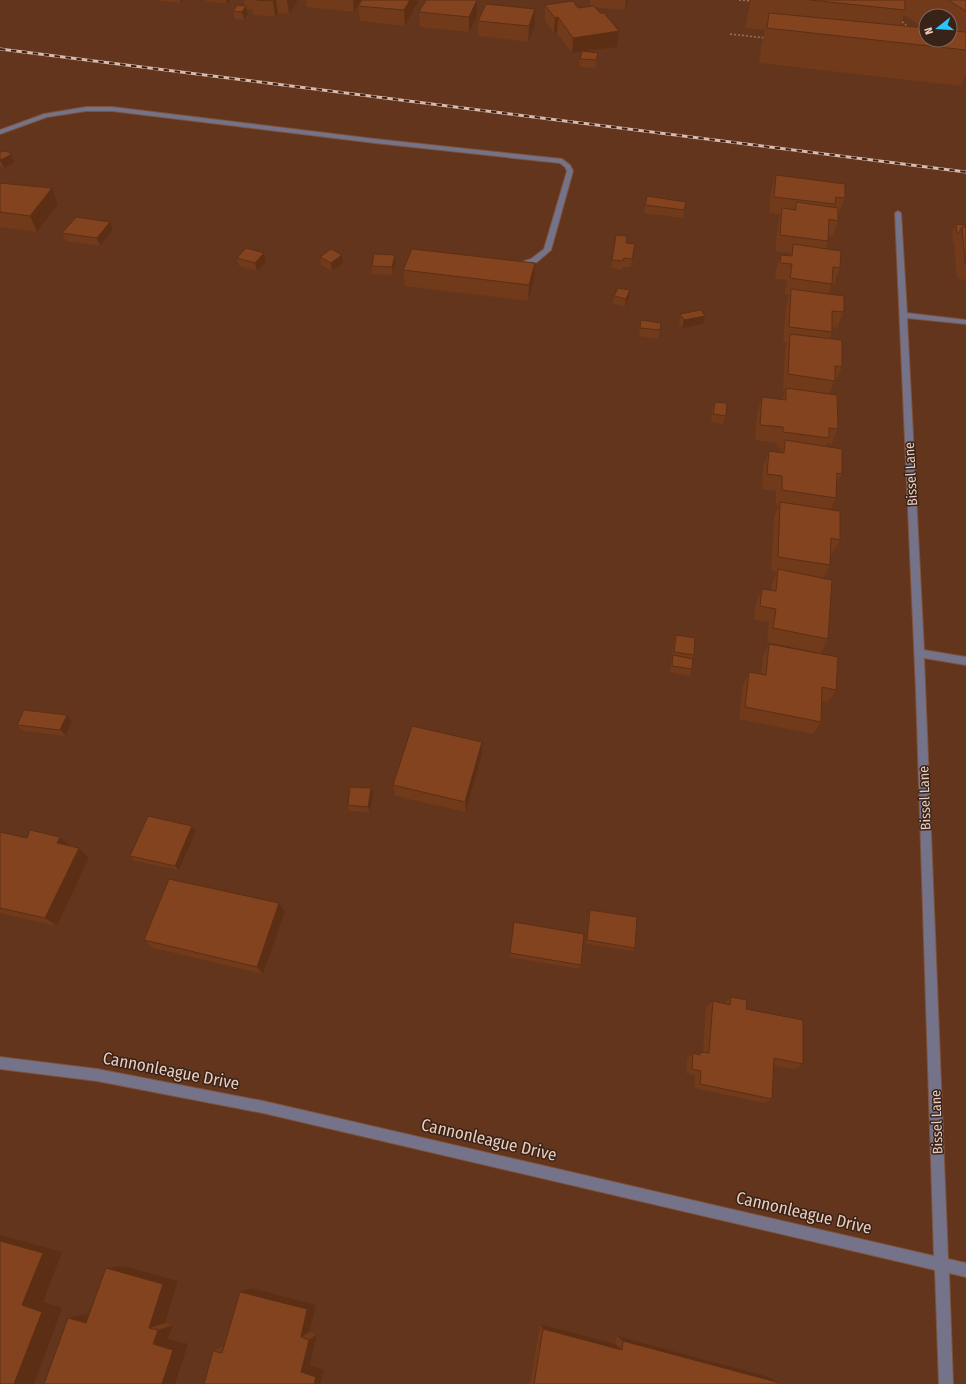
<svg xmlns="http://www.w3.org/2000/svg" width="966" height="1384" viewBox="0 0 966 1384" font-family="'Fira Sans Condensed',sans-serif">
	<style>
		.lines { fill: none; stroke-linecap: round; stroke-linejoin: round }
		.minor-casing { stroke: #7e533d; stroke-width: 2 }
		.path { stroke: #99715d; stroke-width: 1.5; stroke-dasharray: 2 2; stroke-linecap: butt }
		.minor { fill: #74738a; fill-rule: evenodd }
		.rail-casing { stroke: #dabbac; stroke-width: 3 }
		.rail { stroke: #392318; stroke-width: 2; stroke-dasharray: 5.5; stroke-linecap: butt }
		.wall { fill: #713a1a; fill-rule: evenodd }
		.shaded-wall { fill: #5c2f15 }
		.building { fill: #83431e; stroke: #5c2f15 }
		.labels { text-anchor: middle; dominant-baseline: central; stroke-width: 3; stroke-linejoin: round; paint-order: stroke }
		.street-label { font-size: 14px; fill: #eacdbf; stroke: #392318 }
		.near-street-label { font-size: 17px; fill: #eacdbf; stroke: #392318 }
	</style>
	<rect width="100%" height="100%" fill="#63351c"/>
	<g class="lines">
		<g class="minor-casing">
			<g id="minor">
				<path d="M86,107H112L375,139L562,159L570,165L573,171L551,250L537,262L518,268L514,266L515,264L531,259L544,249L567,171L565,167L560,163L375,143L112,111H86L47,117L0,134V130L44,114Z"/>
				<path d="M898,211L901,213L907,313L966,320V324L907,318L924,650L966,657V665L924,658L948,1259L966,1263V1277L949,1273L953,1384H939L935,1270L263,1113L97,1081L0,1069V1057L97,1069L263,1101L934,1256L916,691L895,213Z"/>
			</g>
		</g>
		<g class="path">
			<path d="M739,0L753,1"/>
			<path d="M899,19L909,28"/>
			<path d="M730,34L766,38"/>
		</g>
		<use href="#minor" class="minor"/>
		<g class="rail-casing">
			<path id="rail" d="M0,49L966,172"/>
		</g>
		<use href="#rail" class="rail"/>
	</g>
	<g class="wall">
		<path d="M154,0H184L181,3Z"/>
		<path d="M205,0H230L227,4L205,1Z"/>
		<path d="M244,0H297V2L289,14L278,13L275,17L253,15L252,10L247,9L248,14L244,20L235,19L233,11L245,6Z"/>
		<path d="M306,0H361L354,12L307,7Z"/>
		<path d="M362,0H418V2L405,26L360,21L358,6Z"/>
		<path d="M477,0V16L469,32L420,27L419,12Z"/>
		<path d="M590,0H628L625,10L595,7L600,13L619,31L617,47L585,52L598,53L596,68L579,67L581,52L572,53L557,33H554L545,20V5L578,8L590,6Z"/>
		<path d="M751,0H966V74L961,86L759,63L761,48L765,30L745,28ZM904,15L924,28L900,26ZM926,16H950V40H926Z"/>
		<path d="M478,21L535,25L528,42L478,36Z"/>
		<path d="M0,152L11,155L14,163L4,168L0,167Z"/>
		<path d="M776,175L845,198L839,214H838V221L832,237L829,236L828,241L826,249L840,268L834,284H832L828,294L844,312L837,328L832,327V332L830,339L842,367L835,383L834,382L829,394L838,429L831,444L827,443L826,447L842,474L836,485V498L831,509L840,540L832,554H830V565L823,578L828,639L821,653L767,642L769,622L754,620L756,603L762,589L771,591L772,583L777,572L771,571L774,517L779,505H776V491L762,489L763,466L769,451L780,453L782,448L777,447V443L755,440L757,413L762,397L782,400L785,390H783L785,350L787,343L783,342L786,305L789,295L785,294L787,280L775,279L776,270L781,255L789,256L790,253L775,251L778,224L780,214L769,213L771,191Z"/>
		<path d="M0,183L52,188L58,204L37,232L0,227Z"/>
		<path d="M686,202L683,218L644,213L645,205Z"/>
		<path d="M110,222L113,230L100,246L66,241L62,233Z"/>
		<path d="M956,224L966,225V280L957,279L954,242H953L952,232Z"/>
		<path d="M626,243L635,244L631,267H623L622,270L611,268L612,260Z"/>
		<path d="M395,255V264L393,275L372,274V266Z"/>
		<path d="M320,257L343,263L332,271L321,265Z"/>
		<path d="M237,258L266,262L257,271L239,266Z"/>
		<path d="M403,270L534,279L528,301L405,286Z"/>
		<path d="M630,290L629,298L625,307L613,304L614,296Z"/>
		<path d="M680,314L703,324L682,328L679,323Z"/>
		<path d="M641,320L660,330L658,339L639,336Z"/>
		<path d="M966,362V380L965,364Z"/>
		<path d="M715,402L726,416L723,424L711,422L712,410Z"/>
		<path d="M676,635L694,655L692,659V669L690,676L670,672L671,662L672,658L674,642Z"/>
		<path d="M769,644L836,690L828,702L822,701L821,722L813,734L739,719L743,685L749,672L761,674L763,657Z"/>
		<path d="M67,715L72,721L66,736L23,731L17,725Z"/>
		<path d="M482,742V753L466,812L395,796L393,785Z"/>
		<path d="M373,794L370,812L349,811L348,805Z"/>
		<path d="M196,831L179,870L135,861L130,856Z"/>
		<path d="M0,832L27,838L60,837L70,846L79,848L89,858L57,926L0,913Z"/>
		<path d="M590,910L635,948L633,951L586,944L589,914Z"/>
		<path d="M285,912L263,974L153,948L144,940Z"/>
		<path d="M510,953L581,965L579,969L509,957Z"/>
		<path d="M731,997L746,1009L803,1064L794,1069L773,1065L772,1099L764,1103L694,1088L695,1075L686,1073L687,1058L693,1053L698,1054L700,1052H703L706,1007L713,1001L724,1004Z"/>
		<path d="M123,1266L178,1281L165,1323L173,1325L168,1339L188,1344L68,1318L87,1314H89Z"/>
		<path d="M251,1288L316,1305L309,1332L317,1334L310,1365L324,1370L320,1384L213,1351L224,1346Z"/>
		<path d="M540,1324L615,1344L617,1336L766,1376L780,1384H530Z"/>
	</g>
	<g class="shaded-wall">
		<path d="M180,0H184L181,3Z"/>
		<path d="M226,0H230L227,4Z"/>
		<path d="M274,0H276L278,13L275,17L273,1Z"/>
		<path d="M287,0H297V2L289,14Z"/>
		<path d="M353,0H361L354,12Z"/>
		<path d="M410,0H418V2L405,26L404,10Z"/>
		<path d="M477,0V16L469,32V17Z"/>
		<path d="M626,0H628L625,10Z"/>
		<path d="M246,6L248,14L244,20L242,12Z"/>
		<path d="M535,9V25L528,42L529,26Z"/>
		<path d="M558,17L557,33H554L555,18Z"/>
		<path d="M619,31L617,47L572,53L573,38Z"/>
		<path d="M11,155L14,163L4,168L0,160Z"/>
		<path d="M52,188L58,204L37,232L30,216Z"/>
		<path d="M110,222L113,230L100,246L97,238Z"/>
		<path d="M264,253L266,262L257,271L255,263Z"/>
		<path d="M342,255L343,263L332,271L331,263Z"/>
		<path d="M395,255V264L393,275L392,267Z"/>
		<path d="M535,263L534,279L528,301L529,285Z"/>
		<path d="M630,290L629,298L625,307L626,299Z"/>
		<path d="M705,316L703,324L682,328L684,320Z"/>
		<path d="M67,715L72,721L66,736L60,730Z"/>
		<path d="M482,742V753L466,812L465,802Z"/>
		<path d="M371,788L373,794L370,812L368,807Z"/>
		<path d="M192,826L196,831L179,870L175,866Z"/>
		<path d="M60,837L71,847L57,843Z"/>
		<path d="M79,848L89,858L57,926L45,918Z"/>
		<path d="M279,903L285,912L263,974L257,967Z"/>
		<path d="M0,1235L62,1252L43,1302L62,1308L34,1384H14L22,1305L0,1241Z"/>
		<path d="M123,1266L178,1281L165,1323L149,1328L106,1268Z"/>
		<path d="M251,1288L316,1305L309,1332L301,1337L240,1292Z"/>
		<path d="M87,1314L105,1318L86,1323L68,1318Z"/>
		<path d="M540,1324L615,1344L622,1350L543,1329Z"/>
		<path d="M173,1325L168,1339L188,1344L175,1384H162L153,1344L158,1330Z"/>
		<path d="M317,1334L310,1365L324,1370L320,1384H314L301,1372L309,1340Z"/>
		<path d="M617,1336L766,1376L780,1383L623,1341Z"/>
	</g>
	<g class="building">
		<path d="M257,0H274L273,1Z"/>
		<path d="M362,0H410L404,10L358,6Z"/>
		<path d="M426,0H477L469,17L419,12Z"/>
		<path d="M810,0H905V10Z"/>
		<path d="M948,0H966V11Z"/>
		<path d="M573,1L578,8L594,6L600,13H604L619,31L573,38L558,17L555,18L545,5Z"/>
		<path d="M486,4L535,9L529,26L478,21Z"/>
		<path d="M237,5L246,6L242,12L233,11Z"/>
		<path d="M769,13L926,28V40H950V31L966,32V50L767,28Z"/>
		<path d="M582,51L598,53L596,60L580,59Z"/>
		<path d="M3,151L9,152L11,155L0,160V152Z"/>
		<path d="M776,175L845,184V198L836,197L835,204L774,197Z"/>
		<path d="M0,183L52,188L30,216L0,212Z"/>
		<path d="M647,196L686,202L684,210L645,205Z"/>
		<path d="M796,202L838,208V221L829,219L828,241L780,235L782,208L796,210Z"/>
		<path d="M76,217L110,222L97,238L62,233Z"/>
		<path d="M956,224L966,225V227H962L958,234H957Z"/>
		<path d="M962,227H966V263H965Z"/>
		<path d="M616,235L627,236L626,243L635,244L632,259L624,258L623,261L612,260Z"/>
		<path d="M793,244L841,251L840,268L833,267L832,284L790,278L792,264L780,263L781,255L792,256Z"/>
		<path d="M246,248L264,253L255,263L237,258Z"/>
		<path d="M331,249L342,255L331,263L320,257Z"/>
		<path d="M412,249L535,263L529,285L403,270Z"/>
		<path d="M374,254L395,255L392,267L372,266Z"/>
		<path d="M618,288L630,290L626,299L614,296Z"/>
		<path d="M791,289L844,296V312L832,311V332L789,327Z"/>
		<path d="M701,310L705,316L684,320L680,314Z"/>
		<path d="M641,320L661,323L660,330L640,328Z"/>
		<path d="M790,334L842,340V367L835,366V381L788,374Z"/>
		<path d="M786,388L837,395L838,429L829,428V438L783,432V427L760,425L762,397L786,400Z"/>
		<path d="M715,402L727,403L726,416L713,414Z"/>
		<path d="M785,440L842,449V474L837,473L836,498L782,490V476L767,474L769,451L784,453Z"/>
		<path d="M780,502L840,511V540L831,538L830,565L778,557Z"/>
		<path d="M778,569L832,580L828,639L773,628L776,609L760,606L762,589L776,591Z"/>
		<path d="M676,635L695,638L694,655L674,652Z"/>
		<path d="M769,644L838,657L836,690L822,687L821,722L745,707L749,672L766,675Z"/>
		<path d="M673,655L693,659L692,669L672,666Z"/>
		<path d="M24,710L67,715L60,730L17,725Z"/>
		<path d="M412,726L482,742L465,802L393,785Z"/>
		<path d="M350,787L371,788L368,807L348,805Z"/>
		<path d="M148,816L192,826L175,866L130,856Z"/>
		<path d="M30,830L60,837L57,843L79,848L45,918L0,908V832L27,838Z"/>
		<path d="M169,879L279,903L257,967L144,940Z"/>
		<path d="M590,910L637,917L635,948L587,940Z"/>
		<path d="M514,922L584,934L581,965L510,953Z"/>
		<path d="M731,997L747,1000L746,1009L803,1020V1064L774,1058L772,1099L700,1084L701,1071L692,1069L693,1053L700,1055V1052L709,1053L713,1001L730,1005Z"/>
		<path d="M0,1241L43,1253L22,1305L42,1312L14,1384H0Z"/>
		<path d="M106,1268L163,1284L149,1328L158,1330L153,1344L173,1350L162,1384H44L68,1318L86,1323Z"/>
		<path d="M240,1292L307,1309L301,1337L309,1340L301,1372L316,1377L314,1384H204L213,1351L222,1353Z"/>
		<path d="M543,1329L622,1350L623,1341L780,1383V1384H534Z"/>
	</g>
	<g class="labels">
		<g class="street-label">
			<text transform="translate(911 474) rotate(-93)">Bissel Lane</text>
			<text transform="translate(925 798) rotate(-92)">Bissel Lane</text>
			<text transform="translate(937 1122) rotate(-92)">Bissel Lane</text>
		</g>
		<g class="near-street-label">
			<text transform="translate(171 1071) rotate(11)">Cannonleague Drive</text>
			<text transform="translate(489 1140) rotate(13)">Cannonleague Drive</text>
			<text transform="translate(804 1213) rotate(13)">Cannonleague Drive</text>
		</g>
	</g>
	<g transform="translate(938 28) rotate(253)"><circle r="19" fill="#392318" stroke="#80675b"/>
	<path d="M0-3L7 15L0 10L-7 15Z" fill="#27c8ff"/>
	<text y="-6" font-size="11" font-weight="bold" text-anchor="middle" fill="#eacdbf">N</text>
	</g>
</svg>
